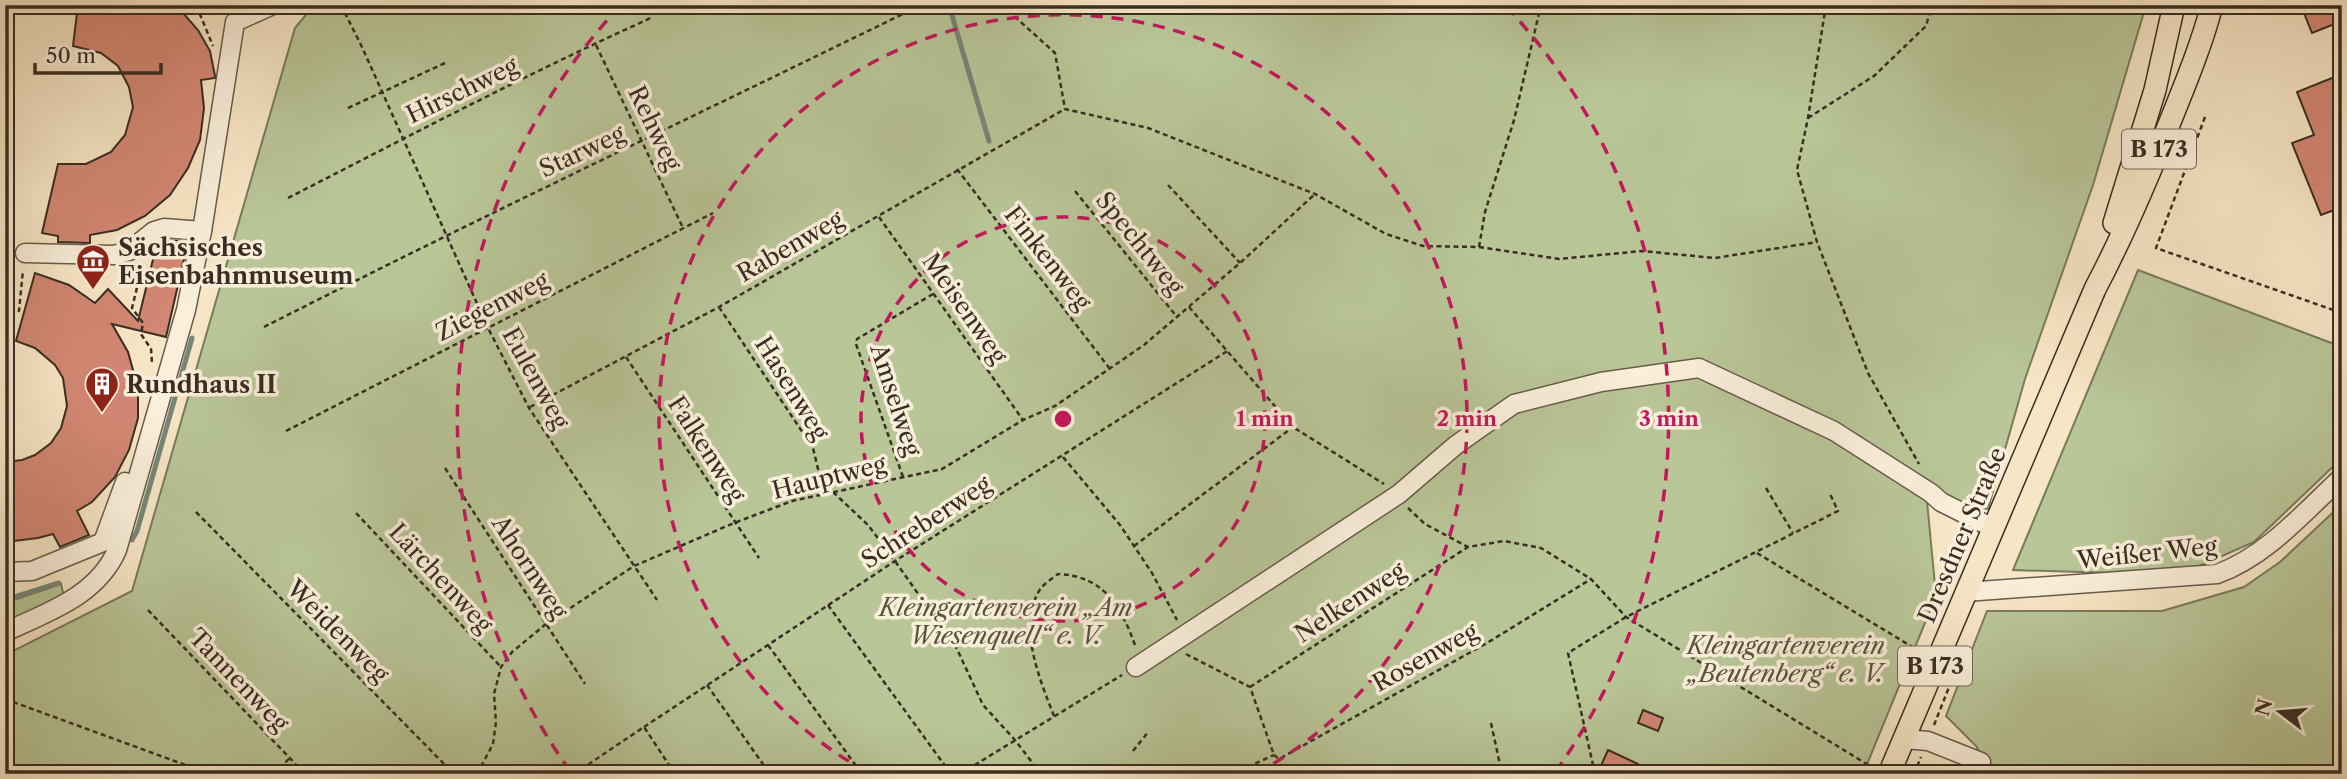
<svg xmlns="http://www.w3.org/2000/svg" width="2347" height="779" viewBox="0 0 2347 779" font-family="'Libre Caslon Text',serif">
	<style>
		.green { fill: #b9c698; stroke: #797a5e; stroke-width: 2 }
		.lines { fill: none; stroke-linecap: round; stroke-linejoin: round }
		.stream { stroke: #768678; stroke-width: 5 }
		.building { fill: #d38774; stroke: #392e23; stroke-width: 2 }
		.minor-casing { stroke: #685c4c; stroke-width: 21 }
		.major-casing { stroke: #392e23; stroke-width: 24 }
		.path { stroke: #392e23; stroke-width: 2.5; stroke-dasharray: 5 3.5; stroke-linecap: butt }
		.minor { stroke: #faefda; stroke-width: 18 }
		.major { stroke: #f7e6c6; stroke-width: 21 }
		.ring { fill: none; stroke: #c2185b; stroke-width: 3.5; stroke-dasharray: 12 9 }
		.labels { text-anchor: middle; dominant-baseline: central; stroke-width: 7; stroke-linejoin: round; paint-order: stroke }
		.shield { fill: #faefda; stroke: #73685a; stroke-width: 2 }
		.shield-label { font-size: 23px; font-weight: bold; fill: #392e23 }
		.street-label { font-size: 24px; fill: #392e23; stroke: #faefda }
		.poi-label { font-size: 24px; font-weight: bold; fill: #392e23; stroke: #faefda; text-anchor: start }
		.park-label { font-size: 24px; font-style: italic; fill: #595440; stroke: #faefda }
		.centre { fill: #c2185b; stroke: #faefda; stroke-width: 3.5 }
		.ring-label { font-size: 21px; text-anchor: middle; font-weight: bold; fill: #c2185b; stroke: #faefda; stroke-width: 7; stroke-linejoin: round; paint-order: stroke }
	</style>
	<rect width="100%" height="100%" fill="#f7e6c6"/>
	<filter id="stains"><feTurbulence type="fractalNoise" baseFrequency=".00286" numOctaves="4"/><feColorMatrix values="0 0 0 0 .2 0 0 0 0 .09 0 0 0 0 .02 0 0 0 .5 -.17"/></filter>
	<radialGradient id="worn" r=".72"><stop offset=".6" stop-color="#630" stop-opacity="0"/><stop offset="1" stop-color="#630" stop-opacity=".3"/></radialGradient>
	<g class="green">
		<path d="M314,5H2146L2093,185L2025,379L1988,509L1927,501L1936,596L1863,774H5V655L132,591L295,28Z"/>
		<path d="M2138,270L2342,347V458L2254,542L2179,575L2013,570Z"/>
		<path d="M2342,504V774H1968L1981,762L1977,747L1946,716L1987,611H2162L2244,587L2280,562Z"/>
		<path d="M61,584L64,597L5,622V603Z"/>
	</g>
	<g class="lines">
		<g class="stream">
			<path d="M949,5L989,141"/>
			<path d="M132,540L137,531L192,338"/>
			<path d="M5,600L59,583"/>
		</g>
	</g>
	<g class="building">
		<path d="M78,5H176L198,30L210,51L215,76V78L201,80L204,108L200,140L188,168L170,195L145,216L117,230L90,235V243L58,242V236L42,233L58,164H86L111,152L125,135L133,107L129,87L118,66L101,53L73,46Z"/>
		<path d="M2310,5H2342V21L2312,33L2302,8Z"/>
		<path d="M2342,74V207L2321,215L2292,143L2314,135L2297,92Z"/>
		<path d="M165,240L188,242L166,337L112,324L128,352L138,388V418L129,450L115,477L92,502L77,511L89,535L60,547L53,534L38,538L5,542V462L22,460L35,455L51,443L61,428L67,406L63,378L55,365L35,348L16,341L35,273L69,285L95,303L108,289L138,321L157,243Z"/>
		<path d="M1643,710L1663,718L1658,731L1638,723Z"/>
		<path d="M1608,750L1638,764L1634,774H1613L1600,768Z"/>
	</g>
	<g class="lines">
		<g class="minor-casing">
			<g id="minor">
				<path d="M25,253L114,255L129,251L154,231L164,228L202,231"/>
				<path d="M5,572L32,571L103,542L125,482"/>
				<path d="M1965,592L2217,574C2267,556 2304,512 2342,477"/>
				<path d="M5,632C48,612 97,596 117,550L186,310L202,231L235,22L273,5"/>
				<path d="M1136,667L1399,494L1456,445L1514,404L1601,382L1699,368L1834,431L1931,493L1941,502L1993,528"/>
				<path d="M1904,739L1928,741L1981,762"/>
			</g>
		</g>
		<g class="major-casing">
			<g id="major">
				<path d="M2114,223L2155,90L2174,5"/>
				<path d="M1889,774L2095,289C2123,236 2146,182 2168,127C2184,87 2201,47 2212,5"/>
			</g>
		</g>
		<g class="path">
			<path d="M198,5L199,12L213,46"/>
			<path d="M341,5L362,47L488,328L529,408L657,600"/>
			<path d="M1002,5L1055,53L1065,109L1148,128L1315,194L1386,234L1423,246L1479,247L1559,259L1642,251L1715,258L1817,242"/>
			<path d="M1826,5L1808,118L1797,170L1817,242L1868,373L1919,464"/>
			<path d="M596,45L683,228"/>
			<path d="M348,108L445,63"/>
			<path d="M2205,117L2156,248L2342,313"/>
			<path d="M1808,118L1874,76L1926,26L1932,5"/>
			<path d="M957,169L1110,369"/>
			<path d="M1168,185L1240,263"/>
			<path d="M1075,191L1177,317"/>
			<path d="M288,198C409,136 529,73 653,17"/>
			<path d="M879,217L1023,420"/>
			<path d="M1479,247L1485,212L1514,120L1541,5"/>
			<path d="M143,263L132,308L143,323L141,334L151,349L152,363"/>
			<path d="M719,307L813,448L824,494"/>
			<path d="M1189,307L1293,427L1384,484"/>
			<path d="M5,317L7,311H19L23,270"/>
			<path d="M264,327C480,217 699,114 917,7"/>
			<path d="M626,357L759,558"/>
			<path d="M530,407L719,307L1065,109"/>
			<path d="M286,431L713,213"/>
			<path d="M1063,457L1120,525L1152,573L1177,620"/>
			<path d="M445,468L585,684"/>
			<path d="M903,477L856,344L857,339L933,294"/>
			<path d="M1766,488L1793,533"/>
			<path d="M833,492L868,525L895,561L957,649L983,705L1015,740L1041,774"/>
			<path d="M1408,508L1425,524L1468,547L1504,541L1541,548L1591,579L1626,617L1870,766"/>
			<path d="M196,512L454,774"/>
			<path d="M356,513L501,667"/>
			<path d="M1134,546L1293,427"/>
			<path d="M1757,553L1919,651"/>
			<path d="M828,605L951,774"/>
			<path d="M148,610L305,774"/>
			<path d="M768,645L862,774"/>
			<path d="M1186,654L1250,687L1274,755"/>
			<path d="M707,685L770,774"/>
			<path d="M1250,687L1468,547"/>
			<path d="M5,699L210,774"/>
			<path d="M1054,716C1040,680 1016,624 1041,588C1045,583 1053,578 1058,574C1105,576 1122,608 1136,648"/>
			<path d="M1491,723L1502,774"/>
			<path d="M1934,725L1965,647"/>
			<path d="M644,727L895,561L1229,350"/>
			<path d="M1133,751L1149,731"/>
			<path d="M1274,755L1279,759L1487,643L1591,579"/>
			<path d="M273,774L290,758"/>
			<path d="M477,774L493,744L496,722L494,694L501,667L512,652L546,624L634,566L734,523L792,501L942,469L1023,420L1055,406L1144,345L1240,263L1315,194"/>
			<path d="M574,774L644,727L675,774"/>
			<path d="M960,774L1122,675"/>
			<path d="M1232,774L1274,755"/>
			<path d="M1595,774L1568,653L1626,617L1838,511L1830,494"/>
			<path d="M1867,774L1870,766"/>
			<path d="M1914,774L1921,757"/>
		</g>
		<use href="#minor" class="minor"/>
		<use href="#major" class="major"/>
	</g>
	<g class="ring">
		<circle cx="1063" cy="419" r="202"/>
		<path d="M867 772A404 404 0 1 1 1259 772"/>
		<path d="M570 771A606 606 0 0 1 620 6M1506 6A606 606 0 0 1 1556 771"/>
	</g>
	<defs>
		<g id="museum-pin" transform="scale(1.75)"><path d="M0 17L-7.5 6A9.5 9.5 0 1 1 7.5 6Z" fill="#8f2418" stroke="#faefda"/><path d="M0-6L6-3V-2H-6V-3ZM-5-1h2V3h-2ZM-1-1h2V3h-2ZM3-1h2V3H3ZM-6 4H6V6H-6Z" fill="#fff"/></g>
		<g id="building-pin" transform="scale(1.75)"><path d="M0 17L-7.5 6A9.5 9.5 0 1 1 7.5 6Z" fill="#8f2418" stroke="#faefda"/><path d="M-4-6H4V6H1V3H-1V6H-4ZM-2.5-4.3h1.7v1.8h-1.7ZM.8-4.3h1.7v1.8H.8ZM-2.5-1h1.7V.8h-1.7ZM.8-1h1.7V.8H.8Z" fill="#fff"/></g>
	</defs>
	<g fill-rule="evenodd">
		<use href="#museum-pin" x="93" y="261"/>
		<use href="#building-pin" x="102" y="384"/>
	</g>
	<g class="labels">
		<g class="shield">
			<rect x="2122" y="129.5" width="74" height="39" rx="5"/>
			<rect x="1898" y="646.5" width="74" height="39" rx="5"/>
		</g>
		<g class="shield-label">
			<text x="2159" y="149">B 173</text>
			<text x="1935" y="666">B 173</text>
		</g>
		<g class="street-label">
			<text transform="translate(462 90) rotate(-26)">Hirschweg</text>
			<text transform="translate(655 128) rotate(64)">Rehweg</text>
			<text transform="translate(582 151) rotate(-25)">Starweg</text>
			<text transform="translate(1140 243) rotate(51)">Spechtweg</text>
			<text transform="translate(790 246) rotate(-30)">Rabenweg</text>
			<text transform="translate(1048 258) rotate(52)">Finkenweg</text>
			<text transform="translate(492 306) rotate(-27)">Ziegenweg</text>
			<text transform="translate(965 308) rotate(55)">Meisenweg</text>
			<text transform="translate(536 378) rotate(61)">Eulenweg</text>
			<text transform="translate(792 388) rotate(58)">Hasenweg</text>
			<text transform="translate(896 400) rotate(72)">Amselweg</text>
			<text transform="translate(707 449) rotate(57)">Falkenweg</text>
			<text transform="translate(829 477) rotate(-14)">Hauptweg</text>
			<text transform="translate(926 522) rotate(-33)">Schreberweg</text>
			<text transform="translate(1962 535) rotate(-67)">Dresdner Straße</text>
			<text transform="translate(2147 553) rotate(-6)">Weißer Weg</text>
			<text transform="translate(530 567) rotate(57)">Ahornweg</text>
			<text transform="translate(441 578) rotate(47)">Lärchenweg</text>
			<text transform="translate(1350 602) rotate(-33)">Nelkenweg</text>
			<text transform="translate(338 631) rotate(45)">Weidenweg</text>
			<text transform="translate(1425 657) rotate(-29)">Rosenweg</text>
			<text transform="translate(239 680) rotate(46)">Tannenweg</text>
		</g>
		<g class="poi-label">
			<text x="118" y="247">Sächsisches<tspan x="118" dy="28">Eisenbahnmuseum</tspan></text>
			<text x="126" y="384">Rundhaus II</text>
		</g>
		<g class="park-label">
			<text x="1006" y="607">Kleingartenverein „Am<tspan x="1006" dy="28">Wiesenquell“ e. V.</tspan></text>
			<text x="1786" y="645">Kleingartenverein<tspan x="1786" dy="28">„Beutenberg“ e. V.</tspan></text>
		</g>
	</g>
	<circle cx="1063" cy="419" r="10" class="centre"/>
	<g class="ring-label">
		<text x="1265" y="426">1 min</text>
		<text x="1467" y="426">2 min</text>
		<text x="1669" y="426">3 min</text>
	</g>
	<rect width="2347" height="779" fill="none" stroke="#f7e6c6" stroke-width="28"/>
	<rect x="7" y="7" width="2333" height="765" fill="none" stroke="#392e23" stroke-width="3.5"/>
	<rect x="14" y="14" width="2319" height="751" fill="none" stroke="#392e23" stroke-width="2"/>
	<g transform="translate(2280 712) rotate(286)" stroke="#faefda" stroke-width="5" paint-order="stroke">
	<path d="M0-5L12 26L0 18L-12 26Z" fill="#392e23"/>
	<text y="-10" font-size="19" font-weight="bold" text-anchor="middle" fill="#392e23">N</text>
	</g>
	<path d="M35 63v10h126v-10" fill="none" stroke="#392e23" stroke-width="3.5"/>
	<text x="46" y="63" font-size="21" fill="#392e23" stroke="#faefda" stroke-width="5" paint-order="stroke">50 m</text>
	<rect width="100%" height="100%" filter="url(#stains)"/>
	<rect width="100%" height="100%" fill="url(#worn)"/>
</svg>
